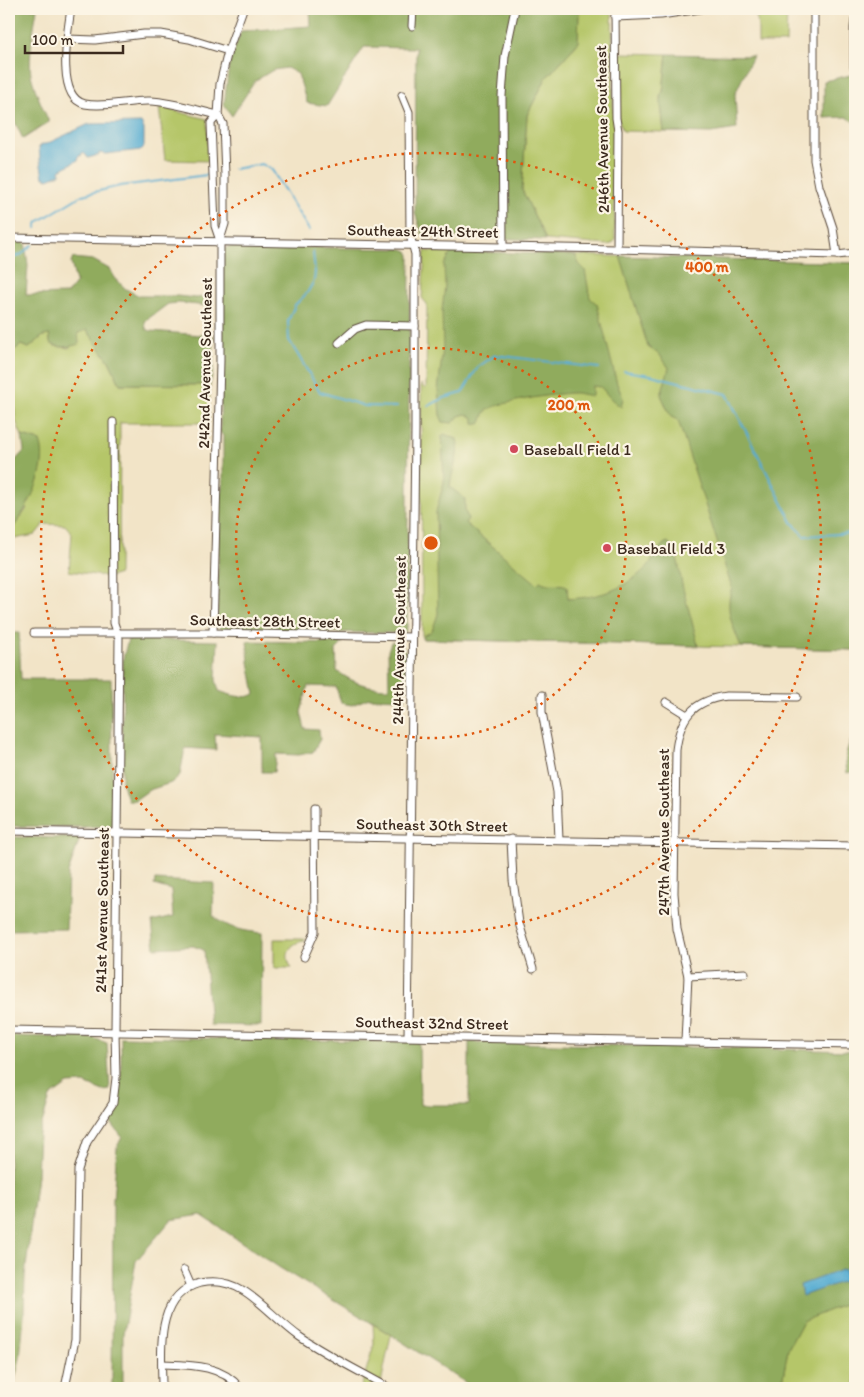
<svg xmlns="http://www.w3.org/2000/svg" width="864" height="1397" viewBox="0 0 864 1397" font-family="Itim,sans-serif">
	<style>
		.green { fill: #b5c669; stroke: #787844 }
		.forest { fill: #90ab5d; stroke: #666a3e }
		.water { fill: #55acd2; stroke: #486b78 }
		.lines { fill: none; stroke-linecap: round; stroke-linejoin: round }
		.stream { stroke: #55acd2; stroke-width: 2 }
		.minor-casing { stroke: #564637; stroke-width: 9 }
		.minor { stroke: #fff; stroke-width: 7 }
		.ring { fill: none; stroke: #df570d; stroke-width: 2.5; stroke-dasharray: 2.5 5 }
		.poi-dot { fill: #d1495b; stroke: #fcf5e5; stroke-width: 2 }
		.labels { text-anchor: middle; dominant-baseline: central; stroke-width: 4.5; stroke-linejoin: round; paint-order: stroke }
		.street-label { font-size: 16px; fill: #3b2a1e; stroke: #fcf5e5 }
		.poi-label { font-size: 16px; fill: #3b2a1e; stroke: #fcf5e5; text-anchor: start }
		.centre { fill: #df570d; stroke: #fcf5e5; stroke-width: 2.5 }
		.ring-label { font-size: 15px; text-anchor: middle; font-weight: bold; fill: #df570d; stroke: #fcf5e5; stroke-width: 4.5; stroke-linejoin: round; paint-order: stroke }
	</style>
	<rect width="100%" height="100%" fill="#fcf5e5"/>
	<filter id="ink" filterUnits="userSpaceOnUse"><feTurbulence type="fractalNoise" baseFrequency=".02" numOctaves="2"/><feDisplacementMap in="SourceGraphic" scale="10" xChannelSelector="R" yChannelSelector="G"/><feConvolveMatrix kernelMatrix="1 2 1 2 8 2 1 2 1" color-interpolation-filters="sRGB"/></filter>
	<filter id="wash" filterUnits="userSpaceOnUse"><feTurbulence type="fractalNoise" baseFrequency=".0096" numOctaves="4" result="noise"/><feDisplacementMap in="SourceGraphic" scale="20" xChannelSelector="R" yChannelSelector="G"/><feGaussianBlur stdDeviation="1.12" result="paint"/><feColorMatrix in="noise" values="0 0 0 0 0 0 0 0 0 0 0 0 0 0 0 0 0 1.4 0 .05"/><feComposite in="paint" operator="in"/></filter>
	<g filter="url(#wash)">
		<rect width="100%" height="100%" fill="#f2e4c7"/>
		<g class="green">
			<path d="M579,9H612L615,240L612,244L607,245L546,240L522,190L527,115L546,78L578,43Z"/>
			<path d="M758,9H787L786,43H758V25L755,12Z"/>
			<path d="M622,53L667,54L663,92L660,95L664,132L623,131L618,119L619,54Z"/>
			<path d="M159,107L207,119L208,161L165,160Z"/>
			<path d="M425,251L855,263V650L422,639L421,384L425,389L426,388L427,304L422,298Z"/>
			<path d="M87,330L109,361L120,384L210,385L209,423H120L119,574L109,577L69,571L72,533L65,525L44,524L35,535L9,540L13,528L26,510L40,441L22,436L15,419L13,351L21,345L29,348L43,336L50,335V343L55,346L69,348L78,333Z"/>
			<path d="M274,939H305V941C289,942 283,956 292,968H274Z"/>
			<path d="M855,1250V1388H781L788,1349L796,1332Z"/>
			<path d="M373,1324L391,1335L380,1388H361L374,1344Z"/>
		</g>
		<g class="forest">
			<path d="M9,9H37C34,27 28,57 31,75C35,91 42,106 49,122L23,139L14,120L9,118Z"/>
			<path d="M310,9H579L578,43L546,78L527,115L522,190L546,240L423,236L415,213L416,48L364,47L327,106L307,103L298,74L287,68L273,70L255,81L232,116L224,105L229,65L241,31L311,26Z"/>
			<path d="M667,54L753,56L735,94L737,129L711,133L664,132L660,95L663,92Z"/>
			<path d="M855,74V123L847,117L824,118V81Z"/>
			<path d="M9,242L25,243L28,265L26,295L67,294L76,282L71,263L73,258L93,260L111,270L114,278L126,289L139,296H177L197,298L209,296L208,306L179,303L168,304L145,321L146,329L151,331L214,336L213,371L210,385L120,384L109,361L87,330L78,333L79,344C69,347 60,349 50,343V335L43,336L29,348L21,345L13,351V341L9,334Z"/>
			<path d="M230,246L403,249L408,251L410,255L407,628L406,631L402,633L222,631L217,626L219,503L223,482V436L220,432L223,250Z"/>
			<path d="M452,251L575,255L579,264L585,270L590,298L597,304L617,384L623,398L621,407L611,399L601,387L592,386V396C587,395 582,394 577,393C563,392 501,402 489,409C482,413 484,419 480,424L474,423V418L466,414L459,416L453,423L443,422L440,415L438,390L443,348L442,311L445,285L444,265Z"/>
			<path d="M620,256L855,263V650L741,647C733,625 724,611 732,588L678,420L671,417L661,395L669,368L660,355L648,347Z"/>
			<path d="M444,434L457,439C461,454 451,471 450,487L465,499V511L468,519L465,523L537,584L540,581C550,587 557,582 567,586L568,599C601,597 626,589 649,565C655,558 659,544 668,542C680,553 679,574 683,589C688,608 694,627 698,646L422,639L424,635L432,631L438,614L436,512L444,482L442,436Z"/>
			<path d="M22,436L40,441C50,468 28,507 13,528L9,522V464L13,463L24,451Z"/>
			<path d="M9,633H19L21,679H111L113,826L85,827L9,826Z"/>
			<path d="M128,639L218,641L216,680L219,691C230,695 244,700 255,694L249,662L247,641L343,643L336,650L337,671C353,683 369,688 389,688L388,651L391,642L401,643L405,652V699L369,698L352,705L341,703L336,687L308,686L301,712L305,729L319,730L320,739L313,752L299,755L276,754L274,772H262V737L215,734L216,750L185,748L180,775L171,783L149,790L135,800H127L122,784L123,659Z"/>
			<path d="M855,735V771L847,773C845,758 845,747 855,735Z"/>
			<path d="M9,837L80,838L68,873L66,929L9,930Z"/>
			<path d="M155,880L214,883L213,916C230,929 241,931 262,933L261,1026L210,1025L204,950L193,946L155,948L152,922L173,917L171,890L154,885Z"/>
			<path d="M9,1036L93,1038L107,1043L110,1090L103,1091L84,1083L68,1084L50,1097L39,1133L37,1176L25,1276L24,1316L20,1358L13,1388H9Z"/>
			<path d="M121,1037L419,1042L420,1105H469V1042L855,1051V1300L803,1321L788,1349L781,1388H474L385,1331L280,1268L201,1215L171,1220L136,1261L123,1334V1388H112L113,1200L117,1147L122,1137L109,1120L118,1101L121,1078Z"/>
		</g>
		<g class="water">
			<path d="M141,123L144,129V147L141,150L106,154L99,153V155L88,158L85,154L82,153L81,156L79,155L78,160L60,170V174L48,179L43,177L40,160L39,147L43,144H46L89,124Z"/>
			<path d="M844,1269L847,1280L802,1296L800,1285Z"/>
		</g>
		<g class="lines">
			<g class="stream">
				<path d="M234,169L262,164L272,170L309,230"/>
				<path d="M36,228L38,222L82,195L120,186L207,175"/>
				<path d="M313,252L315,272L314,281L307,293L295,305L288,321L289,340L320,392L365,406L397,407"/>
				<path d="M9,260L22,254L32,245"/>
				<path d="M624,371L651,375L727,394L792,522L804,536L855,533"/>
				<path d="M428,406L444,398L462,393L478,367L495,355L599,368"/>
			</g>
		</g>
	</g>
	<g filter="url(#ink)">
		<g class="lines">
			<g class="minor-casing">
				<g id="minor">
					<path d="M71,9C68,30 55,98 85,104C107,108 129,100 150,101C173,102 196,110 218,115"/>
					<path d="M615,9L616,118L618,131L617,249"/>
					<path d="M814,9V160L819,186L833,228L837,255"/>
					<path d="M615,17L661,15L700,9"/>
					<path d="M412,26L413,9"/>
					<path d="M67,39L95,40L144,34H161L189,39L228,51"/>
					<path d="M854,67V28L855,19"/>
					<path d="M402,95L409,112L410,235L415,254V430L408,1036"/>
					<path d="M9,238L617,249L837,255L855,253"/>
					<path d="M220,240L225,224V175L223,124L218,115L220,84L228,51L243,9"/>
					<path d="M503,247L502,96L505,56L515,9"/>
					<path d="M339,343L355,329L366,325L415,326"/>
					<path d="M34,633H213L412,637"/>
					<path d="M213,633L220,361V241L215,226L211,123L218,115"/>
					<path d="M542,695V712L557,792L559,840"/>
					<path d="M666,702L687,715"/>
					<path d="M9,831L855,846"/>
					<path d="M511,839L513,880L519,923L533,969"/>
					<path d="M304,957L315,932L314,809"/>
					<path d="M688,976L745,973"/>
					<path d="M9,1030L855,1045"/>
					<path d="M685,1041L688,976L677,929L674,893L676,750C680,718 692,701 726,696L797,697"/>
					<path d="M184,1270L191,1286"/>
					<path d="M162,1364C190,1365 221,1364 240,1388"/>
					<path d="M65,1388L75,1340L78,1170L87,1142L113,1103L116,1078L115,1031L119,638L114,623L113,422"/>
					<path d="M162,1388C162,1352 154,1295 200,1283C215,1280 230,1282 244,1291C263,1303 280,1323 300,1337C328,1356 359,1371 389,1388"/>
				</g>
			</g>
			<use href="#minor" class="minor"/>
		</g>
	</g>
	<g class="ring">
		<circle cx="431" cy="543" r="195"/>
		<circle cx="431" cy="543" r="390"/>
	</g>
	<g class="poi-dot">
		<circle cx="514" cy="449" r="5"/>
		<circle cx="607" cy="548" r="5"/>
	</g>
	<g class="labels">
		<g class="street-label">
			<text transform="translate(602 129) rotate(-91)">246th Avenue Southeast</text>
			<text transform="translate(423 231) rotate(1)">Southeast 24th Street</text>
			<text transform="translate(205 363) rotate(-89)">242nd Avenue Southeast</text>
			<text transform="translate(265 621) rotate(1)">Southeast 28th Street</text>
			<text transform="translate(399 640) rotate(-89)">244th Avenue Southeast</text>
			<text transform="translate(432 825) rotate(1)">Southeast 30th Street</text>
			<text transform="translate(663 832) rotate(-90)">247th Avenue Southeast</text>
			<text transform="translate(102 910) rotate(-89)">241st Avenue Southeast</text>
			<text transform="translate(432 1023) rotate(1)">Southeast 32nd Street</text>
		</g>
		<g class="poi-label">
			<text x="524" y="449">Baseball Field 1</text>
			<text x="617" y="548">Baseball Field 3</text>
		</g>
	</g>
	<circle cx="431" cy="543" r="8" class="centre"/>
	<g class="ring-label">
		<text x="707" y="272">400 m</text>
		<text x="569" y="410">200 m</text>
	</g>
	<rect width="864" height="1397" fill="none" stroke="#fcf5e5" stroke-width="30"/>
	<path d="M25 45v8h98v-8" fill="none" stroke="#3b2a1e" stroke-width="2.5"/>
	<text x="32" y="45" font-size="15" fill="#3b2a1e" stroke="#fcf5e5" stroke-width="4" paint-order="stroke">100 m</text>
</svg>
